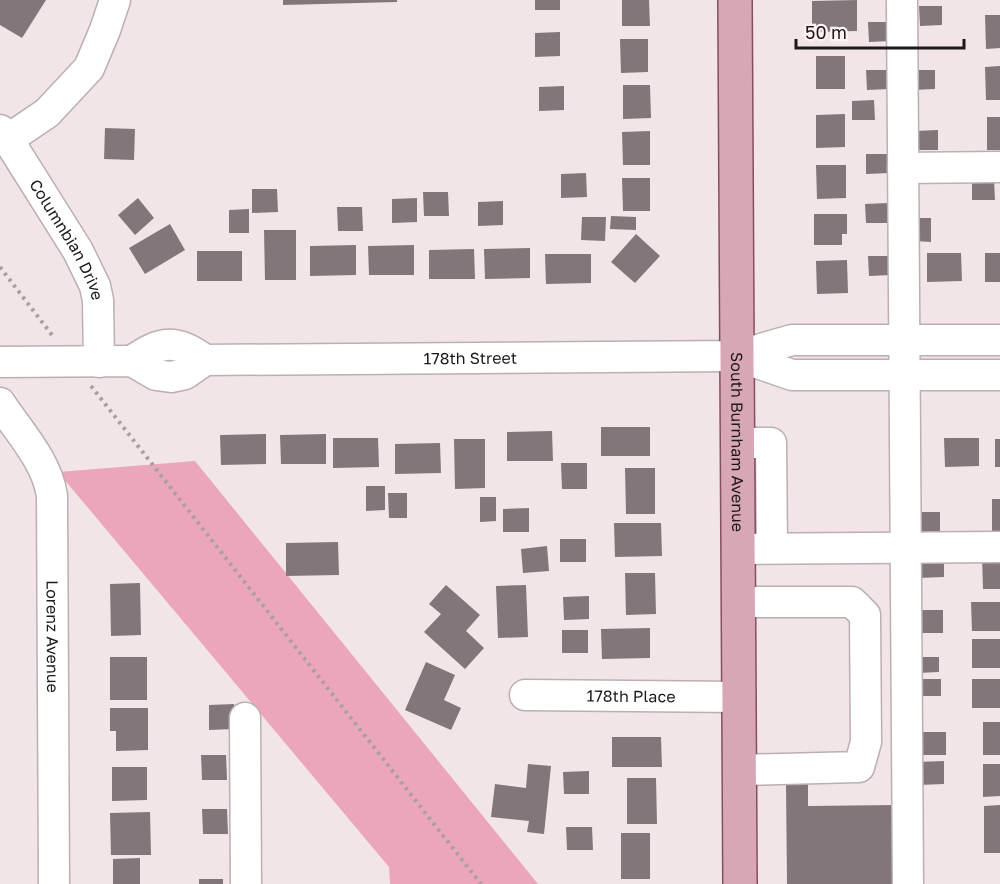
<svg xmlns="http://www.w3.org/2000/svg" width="1000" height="884" viewBox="0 0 1000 884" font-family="'Golos Text',sans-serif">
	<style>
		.green { fill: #eba7b9 }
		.building { fill: #817679 }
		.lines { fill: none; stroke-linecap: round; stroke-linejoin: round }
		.minor-casing { stroke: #bbafb2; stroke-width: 33 }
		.major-casing { stroke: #864f5f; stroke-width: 36 }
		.path { stroke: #a99fa2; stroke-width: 4; stroke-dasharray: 3 4.5; stroke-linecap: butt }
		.minor { stroke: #fff; stroke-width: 30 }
		.major { stroke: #d8a7b5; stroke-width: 33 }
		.labels { text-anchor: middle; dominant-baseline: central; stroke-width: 4.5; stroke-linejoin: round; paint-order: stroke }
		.street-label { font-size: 16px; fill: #1d191a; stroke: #fff2f5 }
	</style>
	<rect width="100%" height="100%" fill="#f2e5e8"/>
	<path class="green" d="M195,461L538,884H390L389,867L58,472Z"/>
	<g class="building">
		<path d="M0,0H46L22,38L0,25Z"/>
		<path d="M283,0H397V2L283,5Z"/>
		<rect x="535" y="0" width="25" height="10"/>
		<path d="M622,0H649L650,26H622Z"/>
		<path d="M857,0V31L812,32V1Z"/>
		<path d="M919,6H942V25L920,26Z"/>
		<path d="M985,15H1000V48L986,49Z"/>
		<path d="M868,22H891V41L869,42Z"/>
		<path d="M560,32V56L535,57V33Z"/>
		<path d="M620,39H648V72L621,73Z"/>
		<rect x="816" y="56" width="29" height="33"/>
		<path d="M1000,66V100H986L985,67Z"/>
		<path d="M866,70H889V89L867,90Z"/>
		<path d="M912,70H935V89L913,90Z"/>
		<path d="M623,85H650L651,118L623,119Z"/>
		<path d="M564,86V110L539,111V87Z"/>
		<path d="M874,100L875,120H852V101Z"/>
		<path d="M845,114V147L816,148V115Z"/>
		<rect x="987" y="117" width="13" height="33"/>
		<path d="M105,128L135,129L134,160L104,159Z"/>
		<path d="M938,130V150H916L915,131Z"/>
		<path d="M650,131V165H623L622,132Z"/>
		<path d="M866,154H888L889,173L866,174Z"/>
		<path d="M816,165H846V198L817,199Z"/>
		<path d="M586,173L587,197L561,198V174Z"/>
		<path d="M622,178H650V211H623Z"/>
		<path d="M994,180L995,200H972V181Z"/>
		<path d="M252,189H277L278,212L252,213Z"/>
		<path d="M423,192H448L449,216H424Z"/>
		<path d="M138,198L154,218L135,235L118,215Z"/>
		<path d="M417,198V222L392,223V199Z"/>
		<path d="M503,201V225L478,226V202Z"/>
		<path d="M888,203V223H866L865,204Z"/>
		<path d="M337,207H362L363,231H338Z"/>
		<path d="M249,209V233H229V210Z"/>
		<path d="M814,214H847V234H842V245H814Z"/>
		<path d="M611,216L636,217V230L610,229Z"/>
		<path d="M582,217H606L605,241L581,240Z"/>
		<path d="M915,218H931V242L915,241Z"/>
		<path d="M170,224L185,250L145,274L129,248Z"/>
		<path d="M264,230H296V280H265Z"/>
		<path d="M636,234L660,256L635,283L611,262Z"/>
		<path d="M356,245V275L310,276V246Z"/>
		<path d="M414,245V275H369L368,246Z"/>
		<path d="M530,248V278L485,279L484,249Z"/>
		<path d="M474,249L475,279H429V250Z"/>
		<rect x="197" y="251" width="45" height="30"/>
		<path d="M927,253H961L962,281L927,282Z"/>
		<rect x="985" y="253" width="15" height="29"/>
		<path d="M545,254H591V283L546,284Z"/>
		<path d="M868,256H891V275L869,276Z"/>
		<path d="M847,260L848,293L817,294L816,261Z"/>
		<rect x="601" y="427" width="49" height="29"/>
		<path d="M552,431L553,461H507V432Z"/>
		<path d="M266,434V464L221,465L220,435Z"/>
		<path d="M326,434V464H281L280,435Z"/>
		<path d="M333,438H378L379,467L333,468Z"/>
		<path d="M944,438H979V466L945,467Z"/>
		<path d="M454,439H485V488L455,489Z"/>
		<rect x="995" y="439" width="5" height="28"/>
		<path d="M440,443L441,473L395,474V444Z"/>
		<path d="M561,463H587V489H562Z"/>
		<path d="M625,468H655V514H626Z"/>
		<path d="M366,486H385V510L366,511Z"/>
		<path d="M388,493H407V518H389Z"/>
		<path d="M480,497H496V521L480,522Z"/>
		<rect x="992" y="499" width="8" height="36"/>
		<path d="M529,508V532H503V509Z"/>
		<rect x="914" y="512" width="26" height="24"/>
		<path d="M614,523H661L662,556L615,557Z"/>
		<rect x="560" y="539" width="26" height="23"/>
		<path d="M338,542L339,575L286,576V543Z"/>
		<path d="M547,546L549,571L523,573L521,549Z"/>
		<path d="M918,555H944V577L919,578Z"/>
		<path d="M982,556H1000V589H983Z"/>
		<path d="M625,573H655L656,614L626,615Z"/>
		<path d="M140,583L141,635L111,636L110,584Z"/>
		<path d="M446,585L480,615L466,631L484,648L465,669L424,632L441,614L429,604Z"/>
		<path d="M526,585L528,637L498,638L496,586Z"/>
		<path d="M589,596V619L564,620L563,597Z"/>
		<path d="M971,602H1000V631H972Z"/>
		<rect x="917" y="610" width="26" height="23"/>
		<path d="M650,628V658L602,659L601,629Z"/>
		<rect x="562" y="630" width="26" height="23"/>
		<rect x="972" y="639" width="28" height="29"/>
		<rect x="110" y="657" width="37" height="43"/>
		<path d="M917,657H939V672L917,673Z"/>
		<path d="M426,662L455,675L444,700L461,708L451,730L405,710Z"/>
		<rect x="916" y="679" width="25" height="17"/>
		<rect x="972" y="679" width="28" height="29"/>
		<path d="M234,704V729L209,730V705Z"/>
		<path d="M110,708H148V750L116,751V731H110Z"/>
		<rect x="983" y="722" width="17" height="33"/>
		<rect x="920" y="732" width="26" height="23"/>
		<path d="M612,737H661L662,767H612Z"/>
		<path d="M201,755H226L227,780H202Z"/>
		<path d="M944,761V784L918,785V762Z"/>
		<path d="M528,764L551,766L544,834L527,832L529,821L491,817L495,784L526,788Z"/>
		<path d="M983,764H1000V796L983,797Z"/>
		<path d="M112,767H147V800L112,801Z"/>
		<path d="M589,771V794H564L563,772Z"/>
		<path d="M627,778H656L657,824H627Z"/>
		<path d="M786,784H808V806L895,805L896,884H787Z"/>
		<path d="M1000,805V853H984V806Z"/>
		<path d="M202,809H227L228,834H203Z"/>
		<path d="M150,812L151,855H111L110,813Z"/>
		<path d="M566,827H592L593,850H567Z"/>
		<rect x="621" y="833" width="29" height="46"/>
		<path d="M140,858V884H113V859Z"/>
		<rect x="199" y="879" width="24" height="5"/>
	</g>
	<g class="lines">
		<g class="minor-casing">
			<g id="minor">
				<path d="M902,0L908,884"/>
				<path id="s1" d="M0,130L12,146L78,251L95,286L98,300L99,362"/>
				<path d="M7,140L47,113L89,68L105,30L115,0"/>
				<path d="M903,168L1000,167"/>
				<path d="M737,356L792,375H1000"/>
				<path id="s2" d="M132,361C161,341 176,338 205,360L737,356L792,340H1000"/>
				<path d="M0,362L132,361L156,375L171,377L185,374L205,360"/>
				<path id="s3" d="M0,403C19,432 47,461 52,496L54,884"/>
				<path d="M738,443H771L772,548"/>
				<path d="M738,549L1000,547"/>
				<path d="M738,602H852L865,615L866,742L859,767L739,770"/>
				<path id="s4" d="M525,695L739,697"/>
				<path d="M245,718L246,884"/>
			</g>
		</g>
		<g class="major-casing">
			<g id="major">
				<path id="s5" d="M735,0L740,884"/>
			</g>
		</g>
		<g class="path">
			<path d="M0,267L52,335"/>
			<path d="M91,386L481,884"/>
		</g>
		<use href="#minor" class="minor"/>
		<use href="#major" class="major"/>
	</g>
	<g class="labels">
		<g class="street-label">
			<text stroke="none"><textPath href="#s1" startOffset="129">Columnbian Drive</textPath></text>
			<text stroke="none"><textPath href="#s2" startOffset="346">178th Street</textPath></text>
			<text stroke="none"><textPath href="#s5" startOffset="442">South Burnham Avenue</textPath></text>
			<text stroke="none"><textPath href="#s3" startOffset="248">Lorenz Avenue</textPath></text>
			<text stroke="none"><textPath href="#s4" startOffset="106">178th Place</textPath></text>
		</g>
	</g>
	<path d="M796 39v9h168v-9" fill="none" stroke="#1d191a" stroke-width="3"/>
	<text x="805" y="39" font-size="18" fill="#1d191a" stroke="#fff2f5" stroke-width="4.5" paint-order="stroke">50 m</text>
</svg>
